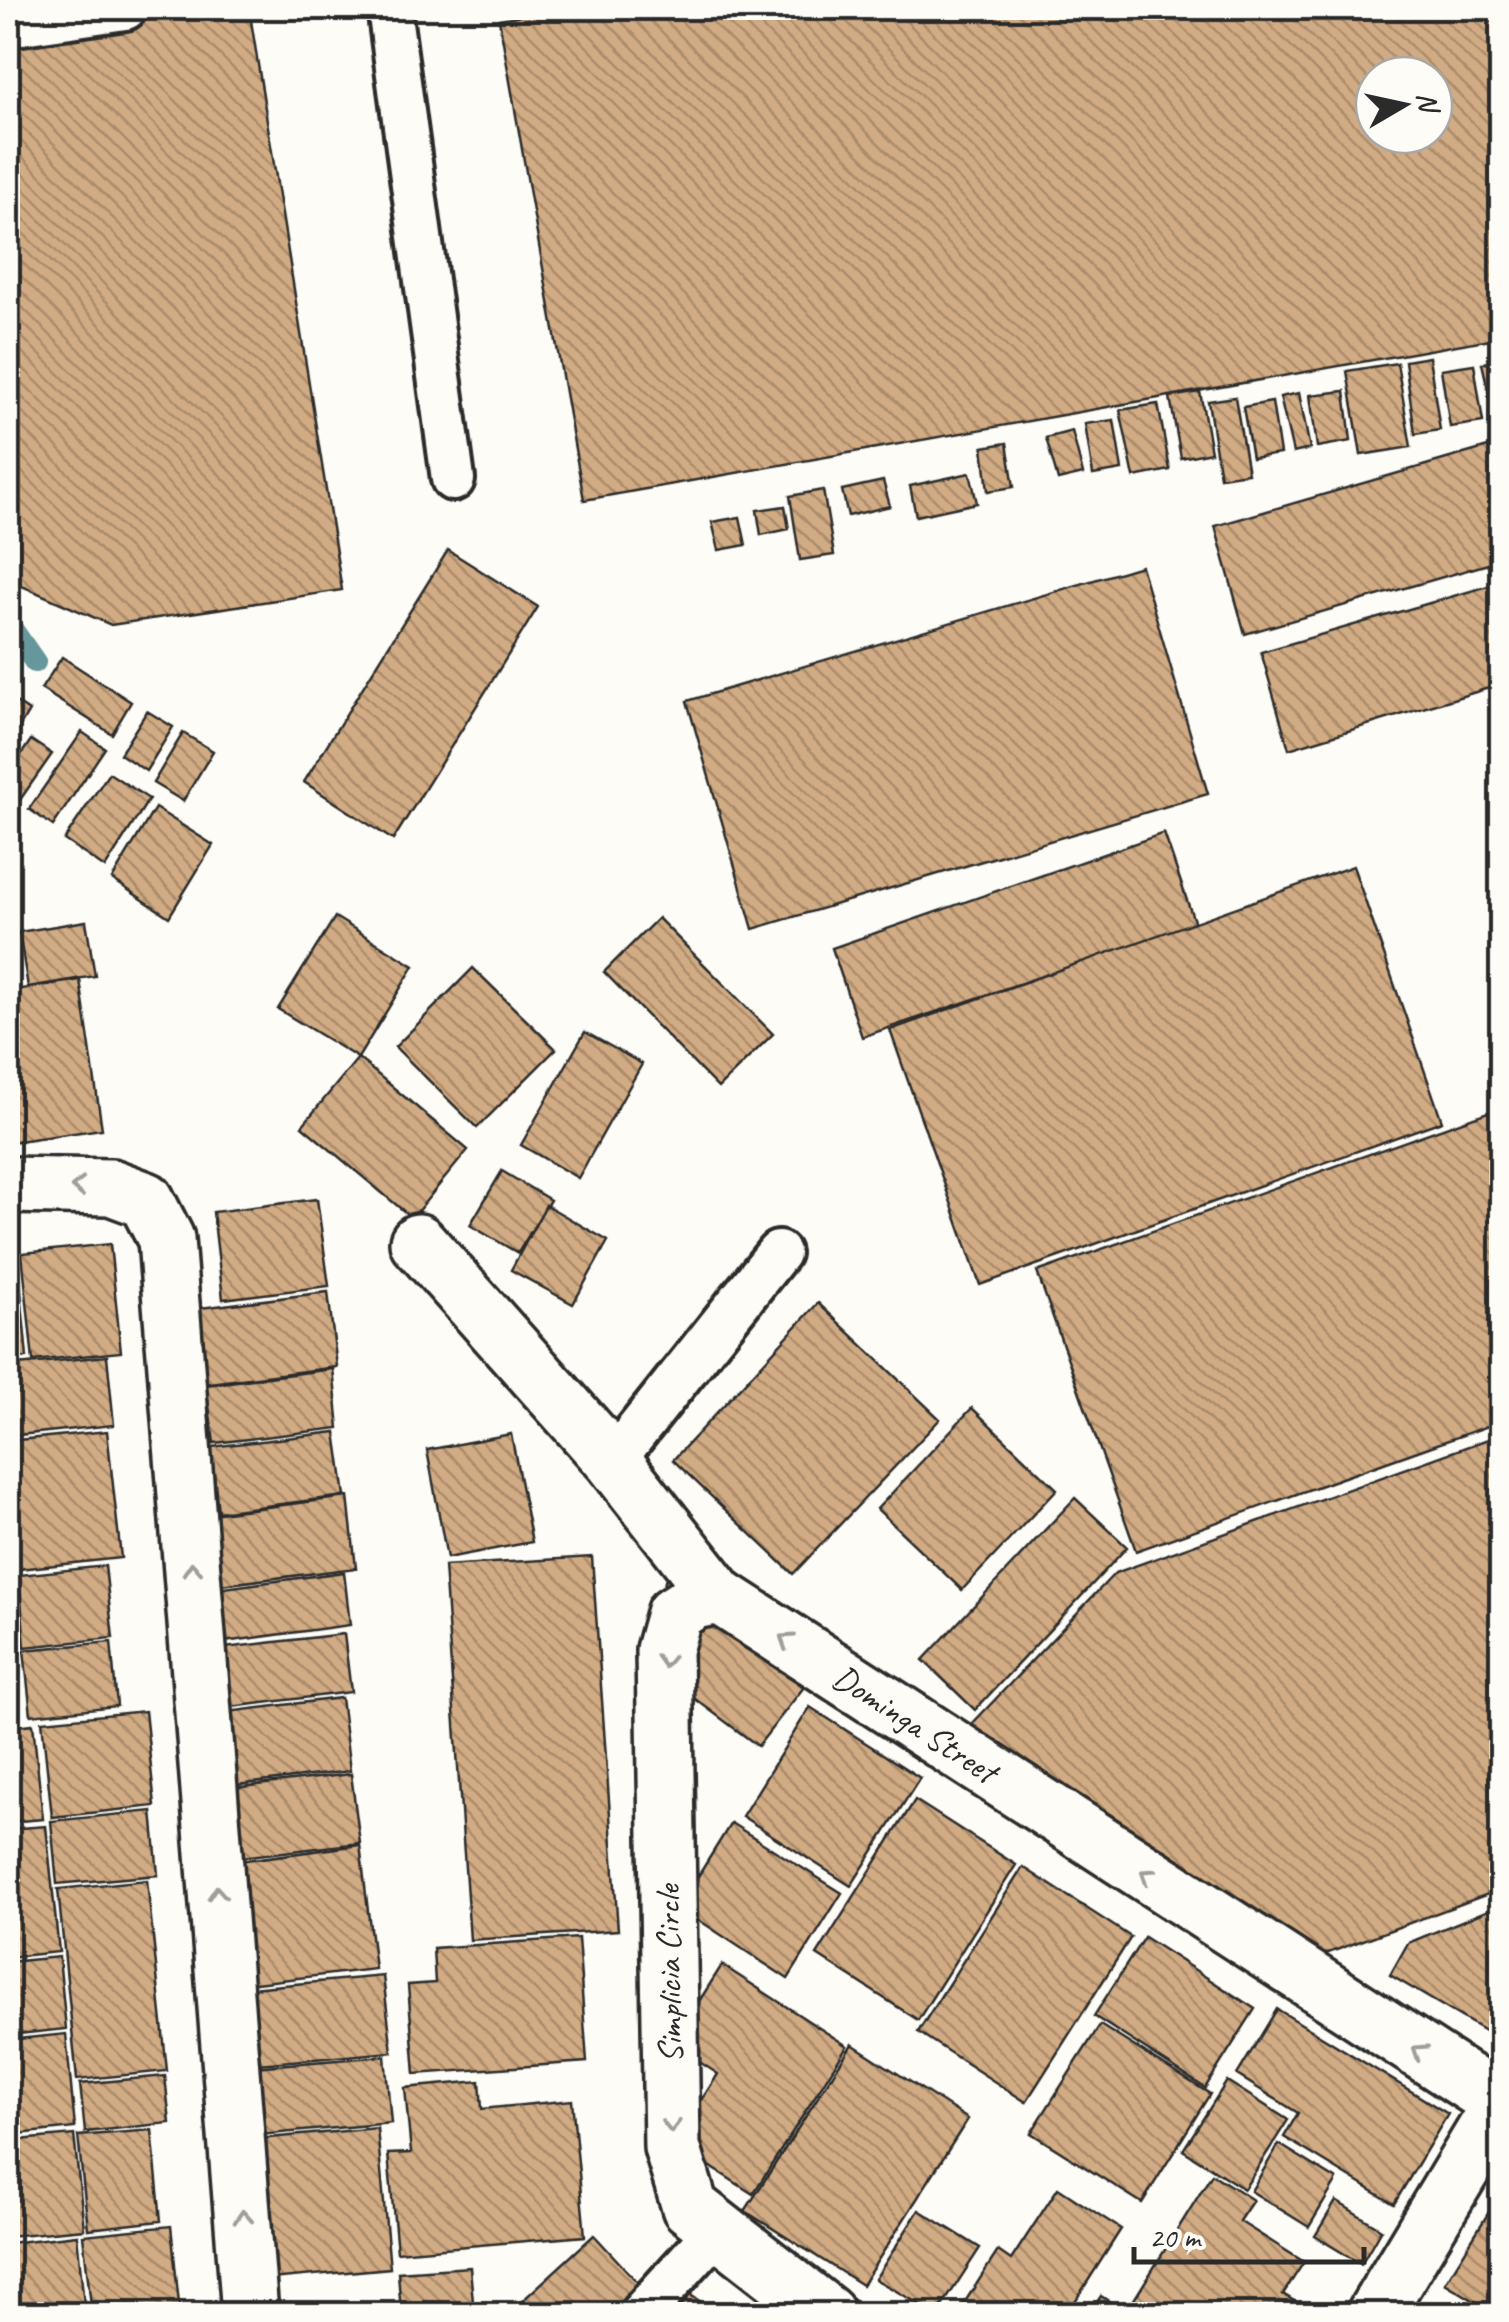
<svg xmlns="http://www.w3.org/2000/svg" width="1509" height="2322" viewBox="0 0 1509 2322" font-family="Caveat,sans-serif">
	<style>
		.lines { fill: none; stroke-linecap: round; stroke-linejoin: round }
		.stream { stroke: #66979c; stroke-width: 22 }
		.building { fill: url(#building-back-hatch); stroke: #2b2b2b; stroke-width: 2.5; fill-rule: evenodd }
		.lane-casing { stroke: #2b2b2b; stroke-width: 50 }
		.street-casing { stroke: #2b2b2b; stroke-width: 62 }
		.lane { stroke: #fdfcf7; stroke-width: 42 }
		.street { stroke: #fdfcf7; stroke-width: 55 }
		.oneway { stroke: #9e9e9b }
		.labels { text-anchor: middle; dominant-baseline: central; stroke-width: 9; stroke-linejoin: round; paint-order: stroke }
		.street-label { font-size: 35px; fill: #2b2b2b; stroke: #fdfcf7 }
	</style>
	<defs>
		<pattern id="building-back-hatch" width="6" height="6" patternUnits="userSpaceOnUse" patternTransform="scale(2.5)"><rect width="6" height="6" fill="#d1ab83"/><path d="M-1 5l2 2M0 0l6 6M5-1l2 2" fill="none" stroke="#aa8b6b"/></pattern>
	</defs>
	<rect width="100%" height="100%" fill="#fdfcf7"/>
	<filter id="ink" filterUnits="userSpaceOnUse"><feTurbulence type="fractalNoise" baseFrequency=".01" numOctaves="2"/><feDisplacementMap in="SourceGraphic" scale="20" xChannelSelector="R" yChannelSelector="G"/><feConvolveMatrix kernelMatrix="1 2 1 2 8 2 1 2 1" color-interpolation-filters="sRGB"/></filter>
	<g filter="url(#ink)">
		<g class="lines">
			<path class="stream" d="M8,623L35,662"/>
		</g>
		<g class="building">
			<path d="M169,8H249L342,590L111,625L8,580V34Z"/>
			<path d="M563,8H1502V337L584,500L499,19ZM1374,75H1434V135H1374Z"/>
			<path d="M1429,357L1440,430L1415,434L1405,361Z"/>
			<path d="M1502,360V415L1494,416L1482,363Z"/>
			<path d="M1397,363L1411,447L1361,455L1347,371Z"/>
			<path d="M1474,364L1483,422L1450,427L1441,369Z"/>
			<path d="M1345,391L1351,441L1317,447L1310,395Z"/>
			<path d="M1200,392L1211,452L1181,458L1170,397Z"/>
			<path d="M1299,393L1310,449L1293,453L1280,397Z"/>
			<path d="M1235,397L1248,473L1220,477L1208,401Z"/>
			<path d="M1272,402L1280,454L1252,458L1243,407Z"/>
			<path d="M1158,404L1170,470L1134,477L1120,410Z"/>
			<path d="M1114,420L1122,470L1093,475L1085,424Z"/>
			<path d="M1072,431L1083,474L1058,480L1046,438Z"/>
			<path d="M1007,443L1014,487L988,491L983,447Z"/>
			<path d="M1502,443V560L1245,634L1215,526Z"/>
			<path d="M970,473L977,503L916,516L910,486Z"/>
			<path d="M883,481L890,506L848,516L842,490Z"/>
			<path d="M823,490L834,555L800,560L790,496Z"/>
			<path d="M785,506L789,529L761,535L757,510Z"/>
			<path d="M740,517L746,545L719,550L712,522Z"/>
			<path d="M448,550L538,607L393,840L304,782Z"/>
			<path d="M1141,566L1208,794L753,929L687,701Z"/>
			<path d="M1502,582V684L1289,749L1261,652Z"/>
			<path d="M62,657L131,702L112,734L41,689Z"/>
			<path d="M8,697L29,711L8,747Z"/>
			<path d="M147,711L173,727L146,771L120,754Z"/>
			<path d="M82,732L105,748L53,826L29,809Z"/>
			<path d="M183,733L213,751L183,801L153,783Z"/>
			<path d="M31,740L52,754L8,817V774Z"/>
			<path d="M109,773L149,799L105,868L64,840Z"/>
			<path d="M155,808L213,845L169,917L112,879Z"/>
			<path d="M1164,833L1195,924L862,1037L832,948Z"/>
			<path d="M1353,866L1442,1121L980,1285L890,1030Z"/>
			<path d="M335,917L414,966L358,1058L278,1009Z"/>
			<path d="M658,918L773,1034L718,1088L604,972Z"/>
			<path d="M86,921L95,976L28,987L19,932Z"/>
			<path d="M473,968L556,1049L477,1128L395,1047Z"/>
			<path d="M80,980L102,1129L11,1142L8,991Z"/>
			<path d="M585,1032L642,1064L578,1178L521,1145Z"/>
			<path d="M358,1058L468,1150L412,1218L302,1126Z"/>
			<path d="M1502,1107V1421L1136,1551L1037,1272Z"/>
			<path d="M502,1171L550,1200L518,1253L470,1225Z"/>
			<path d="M317,1199L329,1286L223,1299L213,1212Z"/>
			<path d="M546,1205L608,1241L573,1304L511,1270Z"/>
			<path d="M110,1244L121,1352L33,1361L22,1253Z"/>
			<path d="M18,1259L27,1358L8,1360V1260Z"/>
			<path d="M328,1292L337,1367L185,1386L176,1311Z"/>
			<path d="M818,1303L940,1419L793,1574L673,1460Z"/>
			<path d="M107,1356L114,1425L8,1436V1366Z"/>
			<path d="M333,1369L339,1428L214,1443L206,1385Z"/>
			<path d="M972,1408L1057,1489L962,1590L877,1509Z"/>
			<path d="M107,1431L121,1558L9,1570L8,1441Z"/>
			<path d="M336,1432L345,1496L218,1512L211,1447Z"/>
			<path d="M511,1434L532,1542L447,1558L427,1450Z"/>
			<path d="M1502,1434V1889L1320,1956L971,1725L1115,1573Z"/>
			<path d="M348,1497L356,1568L212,1586L203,1515Z"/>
			<path d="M1075,1498L1127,1547L975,1710L923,1660Z"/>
			<path d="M592,1557L618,1930L470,1940L444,1566Z"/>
			<path d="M105,1566L113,1638L25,1647L19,1575Z"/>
			<path d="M667,1569L804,1687L758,1746L651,1666Z"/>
			<path d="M344,1572L350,1625L216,1643L209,1590Z"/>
			<path d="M344,1634L351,1692L222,1708L215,1649Z"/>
			<path d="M111,1642L117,1706L31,1715L24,1650Z"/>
			<path d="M8,1650L17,1716L8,1717Z"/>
			<path d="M341,1698L350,1771L228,1786L219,1713Z"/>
			<path d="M810,1707L920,1778L851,1886L742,1816Z"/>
			<path d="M145,1711L155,1806L52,1817L42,1721Z"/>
			<path d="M33,1724L43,1819L8,1822V1727Z"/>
			<path d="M351,1774L360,1843L233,1858L225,1789Z"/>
			<path d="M915,1800L1016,1865L918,2020L817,1955Z"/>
			<path d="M152,1811L158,1875L57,1884L51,1821Z"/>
			<path d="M731,1823L842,1893L788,1979L679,1907Z"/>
			<path d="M46,1826L59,1952L8,1957V1829Z"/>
			<path d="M360,1845L375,1969L239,1985L223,1863Z"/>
			<path d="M1023,1867L1131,1937L1026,2102L918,2032Z"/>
			<path d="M147,1880L167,2071L77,2080L58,1889Z"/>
			<path d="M1493,1908L1502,1910V2041L1390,1975L1408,1943Z"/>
			<path d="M1144,1937L1255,2009L1205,2088L1094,2016Z"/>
			<path d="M578,1938L587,2062L415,2074L408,1985L435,1983L433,1948Z"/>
			<path d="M59,1957L66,2029L8,2035V1962Z"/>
			<path d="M722,1965L847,2046L753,2194L674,2143L718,2074L672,2044Z"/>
			<path d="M383,1976L392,2052L258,2064L251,1988Z"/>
			<path d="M1277,2009L1448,2114L1394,2204L1284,2137L1298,2113L1237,2075Z"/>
			<path d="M1100,2025L1210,2094L1142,2203L1031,2133Z"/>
			<path d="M66,2034L75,2128L8,2135V2040Z"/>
			<path d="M852,2044L968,2119L862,2285L745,2211Z"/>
			<path d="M385,2056L391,2123L259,2135L253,2067Z"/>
			<path d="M165,2076L170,2123L85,2132L80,2084Z"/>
			<path d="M480,2081L482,2109L572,2100L585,2236L397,2252L388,2154L411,2153L405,2088Z"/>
			<path d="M1227,2081L1288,2120L1244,2189L1183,2150Z"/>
			<path d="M377,2128L390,2268L260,2280L247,2140Z"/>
			<path d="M152,2130L161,2221L88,2229L78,2136Z"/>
			<path d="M74,2135L84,2229L8,2236V2141Z"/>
			<path d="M1279,2144L1337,2180L1309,2227L1251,2191Z"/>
			<path d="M1212,2174L1253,2200L1239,2221L1304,2262L1283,2294L1315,2314H1143L1130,2306Z"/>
			<path d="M1058,2188L1121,2229L1067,2314H957L998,2251L1011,2260Z"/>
			<path d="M1502,2191V2314H1496L1445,2283Z"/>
			<path d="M1336,2201L1381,2229L1361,2264L1315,2236Z"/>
			<path d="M919,2210L980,2248L937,2314L875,2279Z"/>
			<path d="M171,2226L180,2314H92L83,2235Z"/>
			<path d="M77,2235L85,2314H8V2243Z"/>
			<path d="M594,2235L641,2286L611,2314H508Z"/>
			<path d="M470,2267L474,2314H401L398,2272Z"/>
			<path d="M677,2286L719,2314H657Z"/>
			<path d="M1101,2296L1128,2314H1089Z"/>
		</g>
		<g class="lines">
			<g class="lane-casing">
				<g id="lane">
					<path d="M389,8L453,479"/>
					<path d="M8,25L125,8"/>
					<path d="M613,1461L778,1253"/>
					<path d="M641,2314L717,2230"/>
				</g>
			</g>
			<g class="street-casing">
				<g id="street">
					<path d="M8,1185L111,1187L146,1200L166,1239L250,2314"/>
					<path d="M418,1242L613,1461L719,1596L1502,2104"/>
					<path d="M719,1596L694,1601L674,1614L664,1650L672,2147L690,2207L827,2314"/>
					<path d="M1375,2314L1501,2104"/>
				</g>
			</g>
			<use href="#lane" class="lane"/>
			<use href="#street" class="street"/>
		</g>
		<defs><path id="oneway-chevron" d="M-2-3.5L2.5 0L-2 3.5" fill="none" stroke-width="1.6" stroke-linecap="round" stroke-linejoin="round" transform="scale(2.5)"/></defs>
		<g class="oneway">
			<use href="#oneway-chevron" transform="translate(78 1187) rotate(-179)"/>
			<use href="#oneway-chevron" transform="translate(192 1569) rotate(-94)"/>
			<use href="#oneway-chevron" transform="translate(786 1640) rotate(-147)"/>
			<use href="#oneway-chevron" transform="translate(665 1661) rotate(92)"/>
			<use href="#oneway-chevron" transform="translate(1147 1875) rotate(-147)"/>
			<use href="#oneway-chevron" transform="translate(217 1893) rotate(-94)"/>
			<use href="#oneway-chevron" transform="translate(1419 2051) rotate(-147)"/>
			<use href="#oneway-chevron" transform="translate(671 2126) rotate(89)"/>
			<use href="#oneway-chevron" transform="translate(243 2217) rotate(-94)"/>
		</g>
	</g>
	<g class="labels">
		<g class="street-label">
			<text transform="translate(915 1724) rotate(33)">Dominga Street</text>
			<text transform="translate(669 1974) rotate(-91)">Simplicia Circle</text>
		</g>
	</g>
	<rect width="1509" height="2322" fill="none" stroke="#fdfcf7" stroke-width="40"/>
	<rect x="20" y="20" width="1469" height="2282" fill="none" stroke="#2b2b2b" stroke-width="4" filter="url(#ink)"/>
	<g transform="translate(1404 105) rotate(81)"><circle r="48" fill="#fdfcf7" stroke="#a9a8a5" stroke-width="2.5"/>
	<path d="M0-8L18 38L0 25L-18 38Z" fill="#2b2b2b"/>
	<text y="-15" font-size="28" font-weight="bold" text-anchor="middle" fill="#2b2b2b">N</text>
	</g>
	<path d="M1134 2247v15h230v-15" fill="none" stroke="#2b2b2b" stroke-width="5"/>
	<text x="1149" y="2247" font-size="30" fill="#2b2b2b" stroke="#fdfcf7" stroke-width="8" paint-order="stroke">20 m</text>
</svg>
